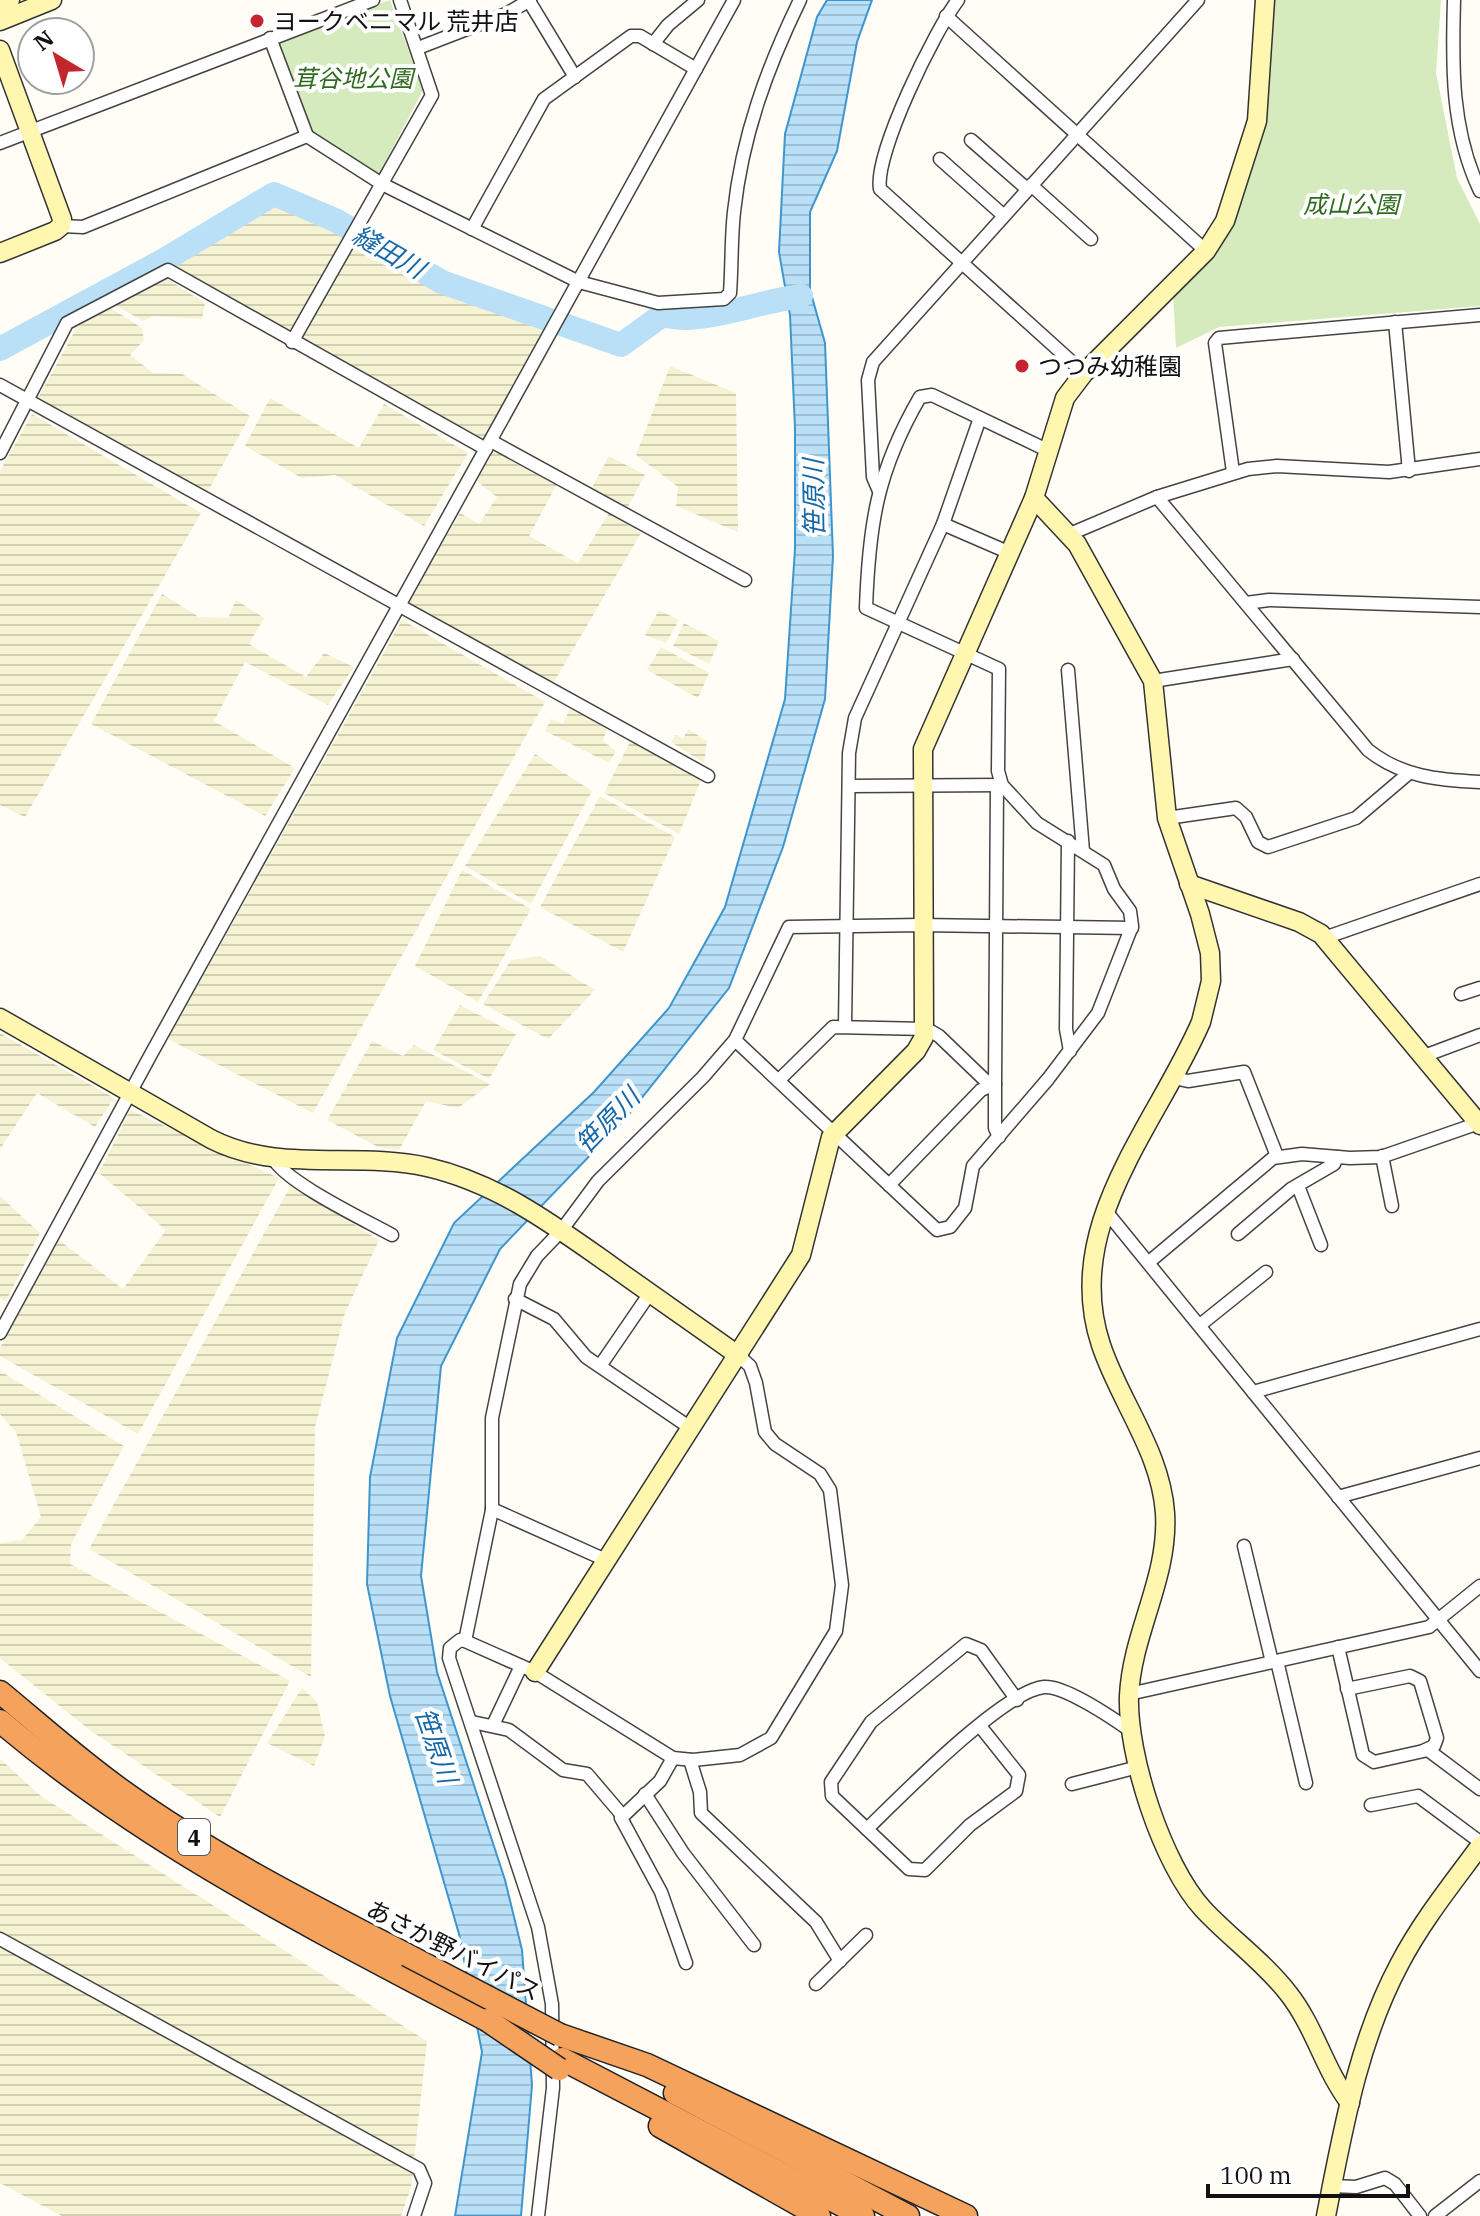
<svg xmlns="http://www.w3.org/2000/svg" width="1480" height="2216" viewBox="0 0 1480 2216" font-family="'IBM Plex Serif','Noto Sans JP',serif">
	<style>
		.farmland { fill: url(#farmland-rules) }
		.grass { fill: #d5ebbd }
		.water { fill: url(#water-rules); stroke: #3f96cf; stroke-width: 2 }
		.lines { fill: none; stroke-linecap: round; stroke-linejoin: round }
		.river { stroke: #b9e0f7; stroke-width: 24 }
		.street-casing { stroke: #444; stroke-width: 15 }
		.secondary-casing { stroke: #333; stroke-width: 21 }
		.highway-casing { stroke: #222; stroke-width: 25 }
		.street { stroke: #fff; stroke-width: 12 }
		.secondary { stroke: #fff6b0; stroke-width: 18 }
		.highway { stroke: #f5a25d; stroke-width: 22 }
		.highway-bridge-casing { stroke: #222; stroke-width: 25; stroke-linecap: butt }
		.highway-bridge { stroke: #f5a25d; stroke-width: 22 }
		.poi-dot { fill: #c4262e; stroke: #fff; stroke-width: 3 }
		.labels { text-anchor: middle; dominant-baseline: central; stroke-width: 8; stroke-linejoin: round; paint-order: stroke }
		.shield { fill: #fff; stroke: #585858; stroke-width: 2 }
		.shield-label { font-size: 22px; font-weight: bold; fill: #111 }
		.poi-label { font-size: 24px; fill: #111; stroke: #fff; text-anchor: start }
		.park-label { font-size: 24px; font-style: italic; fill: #2f6b1f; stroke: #fff }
		.street-label { font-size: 24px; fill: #111; stroke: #fff }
		.water-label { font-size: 26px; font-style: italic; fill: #1768a6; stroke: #fff }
	</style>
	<defs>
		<pattern id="farmland-rules" width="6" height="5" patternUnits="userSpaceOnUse" patternTransform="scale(2)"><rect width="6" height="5" fill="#f6f3d4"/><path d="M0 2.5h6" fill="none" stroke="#d2cfb5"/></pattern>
		<pattern id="water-rules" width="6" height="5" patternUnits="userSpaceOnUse" patternTransform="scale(2)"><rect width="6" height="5" fill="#b9e0f7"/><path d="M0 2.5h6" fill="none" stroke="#9ebfd3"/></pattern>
	</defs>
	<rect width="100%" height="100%" fill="#fffdf5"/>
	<g class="farmland">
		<path d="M273,199L347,235L291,335L164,264Z"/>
		<path d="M357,239L429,284L548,326L484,441L299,340Z"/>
		<path d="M166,278L205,303L202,319L154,316L143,321L115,305Z"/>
		<path d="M111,308L142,328L144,340L130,355L153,373L182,374L250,416L207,493L37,400L77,327Z"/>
		<path d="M670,366L736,393L738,532L676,506L678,487L636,455Z"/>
		<path d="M270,398L359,448L384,404L468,453L424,526L335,475L302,478L245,446Z"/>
		<path d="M32,414L201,513L25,817L0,805V471Z"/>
		<path d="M494,449L557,484L529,536L578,563L609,513L641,533L554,682L406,606L460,513L479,524L497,497L474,479Z"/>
		<path d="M609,456L645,475L626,510L590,491Z"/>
		<path d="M162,594L199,617L228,618L236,600L264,618L249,644L306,677L324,653L354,667L328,705L245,662L214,721L295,768L265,816L91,724Z"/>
		<path d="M659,610L679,620L666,643L645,635Z"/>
		<path d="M402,620L545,702L313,1113L168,1039Z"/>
		<path d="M684,623L719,641L709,664L673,646Z"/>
		<path d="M661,647L709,673L698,698L647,670Z"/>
		<path d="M570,708L607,728L603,741L616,751L609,763L545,731L551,719L563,724Z"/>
		<path d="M688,729L707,741L704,763L671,742L676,735L683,739Z"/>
		<path d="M631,740L701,780L679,834L604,793Z"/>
		<path d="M535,754L592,791L531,904L465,866Z"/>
		<path d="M600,796L675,837L623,952L540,907Z"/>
		<path d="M462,870L531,909L478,1002L415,966Z"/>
		<path d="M540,956L595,990L548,1039L483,1004L511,960Z"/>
		<path d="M460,1005L516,1034L489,1079L433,1050Z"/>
		<path d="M0,1033L114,1098L95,1127L37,1093L0,1149Z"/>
		<path d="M372,1041L403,1056L414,1045L490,1084L458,1108L426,1101L399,1150L378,1147L327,1120Z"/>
		<path d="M130,1110L279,1178L138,1434L0,1356V1348L59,1240L123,1289L166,1230L99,1173Z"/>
		<path d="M291,1185L379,1240L345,1313L315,1427L311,1677L89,1549Z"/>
		<path d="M0,1196L40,1233L6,1301L0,1298Z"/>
		<path d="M0,1371L124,1446L71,1544L70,1564L290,1681L220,1817L91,1731L0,1658V1543L22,1540L41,1517L16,1432L0,1414Z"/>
		<path d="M302,1688L317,1702L325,1736L314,1766L267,1743Z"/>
		<path d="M0,1759L41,1796L427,2041L411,2188L401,2216H62L0,2183Z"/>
	</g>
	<g class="grass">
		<path d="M390,0L423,90L378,176L309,134L275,41Z"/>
		<path d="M1271,0H1441L1436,73L1457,178L1480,224V306L1219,327L1176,348L1173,294L1224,239L1267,103Z"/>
	</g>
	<path class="water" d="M827,0H872L857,42L837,151L810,212V290L825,343L833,556L825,699L783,847L729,988L625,1119L500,1249L441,1366L421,1576L437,1672L505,1880L522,1950L532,2085L521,2216H455L482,2052L459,1934L390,1696L367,1584L370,1477L397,1338L454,1223L594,1092L669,1008L725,907L785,699L795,549V428L790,315L779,252L785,134L817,17Z"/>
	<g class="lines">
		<path class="river" d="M0,349L164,260L274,194L335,220L442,282L621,345L661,316C670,316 678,318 687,318C725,316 763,301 801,296"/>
		<g class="street-casing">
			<g id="street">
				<path d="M958,0C935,30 874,154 880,189L1084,373"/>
				<path d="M1454,0C1452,66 1451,130 1480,191"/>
				<path d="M529,1L575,77"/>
				<path d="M946,16L1206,251"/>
				<path d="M270,38L307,136"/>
				<path d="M653,44L668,25L698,0"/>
				<path d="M418,48L506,14L530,0"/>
				<path d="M971,140L1027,189"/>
				<path d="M0,143L373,0"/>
				<path d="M940,159L1003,215"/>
				<path d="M1031,185L1091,239"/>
				<path d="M61,226L83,227L307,136L382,184L579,282L658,303L724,299L730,293C732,266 731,239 734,212C742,136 767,68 800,0"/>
				<path d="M472,229L544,99L631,36H640L696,69"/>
				<path d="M1395,322L1409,471"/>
				<path d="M292,342L432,95L400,0"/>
				<path d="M0,385L708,776"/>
				<path d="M491,441L745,580"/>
				<path d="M0,453L67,323L168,270L486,449"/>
				<path d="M1233,472L1215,343L1219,338L1480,315"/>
				<path d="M879,491L873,477L868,380L873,362L1198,0"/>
				<path d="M1157,497L1368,750C1402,777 1438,780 1480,782"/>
				<path d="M943,524L1010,553"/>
				<path d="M1070,534L1157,497L1248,469L1277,466L1389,472L1480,459"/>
				<path d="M1246,603L1269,600L1480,607"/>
				<path d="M1068,670L1083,851"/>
				<path d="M1153,681L1293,659"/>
				<path d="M997,785L995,1084V1128L999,1137"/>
				<path d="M849,786L1002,785"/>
				<path d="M1167,818L1236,808L1246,817L1258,842L1268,847L1356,818L1409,773"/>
				<path d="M1068,841L1066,1029L1070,1051"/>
				<path d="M1324,938L1480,884"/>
				<path d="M1461,994L1480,988"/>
				<path d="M845,1026L849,753L855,718L943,524L980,418"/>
				<path d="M735,1040L937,1230L950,1227L965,1208L973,1166L1048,1079L1098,1013L1132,926L1130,911L1114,889L1104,865L1037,823L1002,785L998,771L999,669L866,608C869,524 877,471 920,397L932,395L1047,450"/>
				<path d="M1424,1056L1480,1035"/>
				<path d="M1174,1078L1188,1081L1244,1072L1277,1156"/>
				<path d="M780,1079L833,1027L927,1029L939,1036L990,1085"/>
				<path d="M1382,1156L1392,1206"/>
				<path d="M273,1158C285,1182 365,1220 392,1235"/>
				<path d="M889,1185L981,1090L995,1084"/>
				<path d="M1298,1186L1321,1245"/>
				<path d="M1105,1210L1480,1671"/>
				<path d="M1238,1234L1291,1189L1334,1164L1337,1157"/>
				<path d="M1149,1262L1273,1158L1302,1154L1350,1158L1381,1157L1479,1123"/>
				<path d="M515,1299L554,1319L586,1357L692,1429"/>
				<path d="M1200,1325L1266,1272"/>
				<path d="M0,1333L150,1056L734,0"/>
				<path d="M600,1366L650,1293"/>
				<path d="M1253,1392L1480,1329"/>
				<path d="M1338,1497L1480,1458"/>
				<path d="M492,1509L608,1561"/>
				<path d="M1244,1546L1272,1662"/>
				<path d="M465,1641L492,1510V1418L520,1284L537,1256L561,1231L598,1181L703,1077L735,1040L789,927L921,925L1132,928"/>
				<path d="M1338,1647L1363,1755L1374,1762L1428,1750L1480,1789"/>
				<path d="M1277,1661L1306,1783"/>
				<path d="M1347,1689L1410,1676L1420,1681L1437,1738L1434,1746L1425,1750"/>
				<path d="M1129,1694L1429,1627L1480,1586"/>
				<path d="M472,1722L509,1730L563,1770L587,1774L622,1815"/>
				<path d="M493,1725L521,1666"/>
				<path d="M980,1726L1019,1775L1016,1791L970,1825L925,1870L909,1869L832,1796L831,1782L871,1722L966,1644L981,1650L1017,1700"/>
				<path d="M673,1758L660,1781L621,1818L661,1892L686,1963"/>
				<path d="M690,1760L700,1792L701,1813L816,1922L840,1961"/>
				<path d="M1072,1784L1138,1767"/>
				<path d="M645,1794L683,1853L754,1945"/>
				<path d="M1371,1805L1418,1796L1480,1842"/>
				<path d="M867,1829C899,1798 1003,1691 1044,1687C1064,1685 1114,1719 1131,1731"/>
				<path d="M0,1939L419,2169L425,2183L414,2216"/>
				<path d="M816,1984L866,1935"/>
				<path d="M1332,2186L1356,2187L1385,2178L1395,2184L1420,2216"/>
				<path d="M538,2216L553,2088L552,2004L538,1927L449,1658L450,1648L460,1640L465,1641L535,1672L673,1758L693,1760L740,1755L771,1738L836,1631L842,1585L830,1490L820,1474L775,1444L765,1432L756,1383L750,1366L739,1356"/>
				<path d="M1435,2216L1480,2181"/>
			</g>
		</g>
		<g class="secondary-casing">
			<g id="secondary">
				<path d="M0,4L10,0"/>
				<path d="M0,21L52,0"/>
				<path d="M0,50L62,219L61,226L55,231L0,253"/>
				<path d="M1034,498L1077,544L1153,681L1167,818L1200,914L1210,953L1211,981L1201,1022C1156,1126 1061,1226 1101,1345C1120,1402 1161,1452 1165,1513C1169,1578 1132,1632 1129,1696C1127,1755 1162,1864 1203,1909C1230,1938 1263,1961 1288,1993C1315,2027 1324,2069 1350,2103"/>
				<path d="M1189,884L1299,922L1321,934L1480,1125"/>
				<path d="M0,1018L211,1139C279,1174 355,1151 427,1167C497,1183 552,1224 609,1264C652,1295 696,1325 739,1356"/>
				<path d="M535,1672L801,1255L831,1137L916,1051L924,1037L923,749L1034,498L1065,398L1084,373L1206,251L1225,221L1257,121L1265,0"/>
				<path d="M1326,2216C1343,2130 1358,2041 1400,1963C1422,1921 1452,1884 1480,1846"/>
			</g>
		</g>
		<g class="highway-casing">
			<g id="highway">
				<path d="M0,1692C41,1726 81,1762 125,1793C213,1856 310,1905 407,1955"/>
				<path d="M0,1721C147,1846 317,1930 487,2020"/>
				<path d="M560,2035L647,2065L966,2216"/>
				<path d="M562,2059L863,2216"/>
				<path d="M675,2093L908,2216"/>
				<path d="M660,2126L819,2216"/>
			</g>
		</g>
		<use href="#street" class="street"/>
		<use href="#secondary" class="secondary"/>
		<use href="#highway" class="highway"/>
		<g class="highway-bridge-casing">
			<g id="highway-bridge">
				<path d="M407,1955L560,2035"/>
				<path d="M487,2020L559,2069"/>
			</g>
		</g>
		<use href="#highway-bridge" class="highway-bridge"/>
	</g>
	<g class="poi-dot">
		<circle cx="257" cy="21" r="8"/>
		<circle cx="1022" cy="366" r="8"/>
	</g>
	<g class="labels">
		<rect class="shield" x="178" y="1819" width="32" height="36" rx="6"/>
		<g class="shield-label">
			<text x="194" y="1837">4</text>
		</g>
		<g class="poi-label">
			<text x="273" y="21">ヨークベニマル 荒井店</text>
			<text x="1038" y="366">つつみ幼稚園</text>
		</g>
		<g class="park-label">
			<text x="353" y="78">茸谷地公園</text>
			<text x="1351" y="204">成山公園</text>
		</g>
		<g class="street-label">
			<text transform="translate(454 1950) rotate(27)">あさか野バイパス</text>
		</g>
		<g class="water-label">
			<text transform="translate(389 251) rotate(30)">縫田川</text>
			<text transform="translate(813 498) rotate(-91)">笹原川</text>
			<text transform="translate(607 1120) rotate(-46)">笹原川</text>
			<text transform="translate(437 1745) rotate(71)">笹原川</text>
		</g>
	</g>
	<g transform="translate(56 56) rotate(322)"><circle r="38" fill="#ffffff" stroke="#a0a0a0" stroke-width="2"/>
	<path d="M0-6L14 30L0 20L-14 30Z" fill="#c4262e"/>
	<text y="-12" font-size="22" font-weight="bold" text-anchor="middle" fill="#111111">N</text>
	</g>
	<path d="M1208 2184v12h200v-12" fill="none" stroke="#111111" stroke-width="4"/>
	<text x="1220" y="2184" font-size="24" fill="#111111" stroke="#ffffff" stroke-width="6" paint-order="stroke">100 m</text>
</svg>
